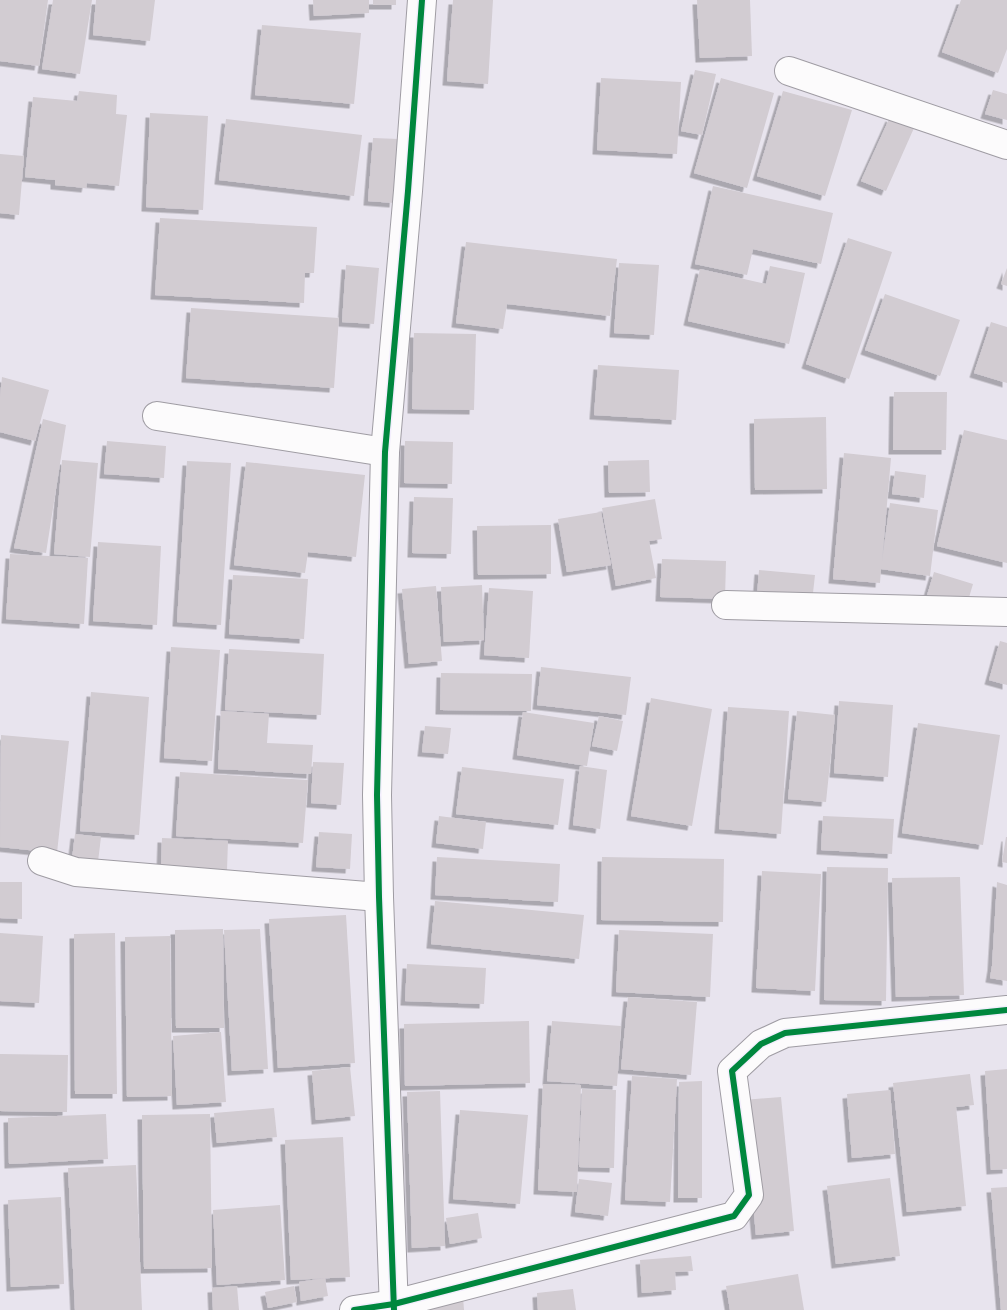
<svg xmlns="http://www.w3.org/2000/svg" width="1007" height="1310" viewBox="0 0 1007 1310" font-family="Montserrat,sans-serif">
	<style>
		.building { fill: #d2ccd2; filter: url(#shadow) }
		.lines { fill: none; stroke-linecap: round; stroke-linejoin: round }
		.minor-casing { stroke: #9f9ca3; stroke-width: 30 }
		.minor { stroke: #fcfbfc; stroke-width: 28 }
		.cycleway-casing { stroke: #f3eefd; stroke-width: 9 }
		.cycleway { stroke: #00873e; stroke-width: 6 }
	</style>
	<defs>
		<filter id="shadow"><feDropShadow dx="-4.5" dy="4.5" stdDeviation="0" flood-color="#0004"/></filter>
	</defs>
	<rect width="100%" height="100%" fill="#e8e4ee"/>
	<g class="building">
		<path d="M0,0H48L39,66L0,61Z"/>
		<path d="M53,0H92L80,74L42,69Z"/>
		<path d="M96,0H155L150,41L93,35Z"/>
		<path d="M313,0H369V13L314,16Z"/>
		<rect x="373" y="0" width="23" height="5"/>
		<path d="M453,0H493L488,84L447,81Z"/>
		<path d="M697,0H750L752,56L700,58Z"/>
		<path d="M961,0H1007V49L998,73L942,52Z"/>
		<path d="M262,25L361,33L354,104L255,95Z"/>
		<path d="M695,70L716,74L702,135L681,131Z"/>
		<path d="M601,78L681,82L677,154L597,150Z"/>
		<path d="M721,78L774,93L747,188L694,173Z"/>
		<path d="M993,90L1007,94V120L985,114Z"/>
		<path d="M79,91L117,95L116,114L127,115L119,186L87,183L86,188L55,185V180L25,177L33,97L77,101Z"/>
		<path d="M783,91L852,110L825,196L757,176Z"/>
		<path d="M150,113L208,116L203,210L146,207Z"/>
		<path d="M890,117L914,128L886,191L861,181Z"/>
		<path d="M226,119L362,135L354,196L219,180Z"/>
		<path d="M373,138L399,139L394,203L368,201Z"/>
		<path d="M0,154L24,156L19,215L0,213Z"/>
		<path d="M713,186L833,213L821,264L753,249L747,275L695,264Z"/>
		<path d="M160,218L317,227L314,273H305L304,303L155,295Z"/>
		<path d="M848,238L892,252L849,379L806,364Z"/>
		<path d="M466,242L617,259L610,316L507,304L503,329L456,323Z"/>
		<path d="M619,263L659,265L654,335L614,333Z"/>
		<path d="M346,265L379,268L374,324L342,322Z"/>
		<path d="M770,266L805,273L789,344L688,321L700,269L766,284Z"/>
		<path d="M1007,268V286L1001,284Z"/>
		<path d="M885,294L960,320L940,376L865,350Z"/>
		<path d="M191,308L339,318L334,388L186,378Z"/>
		<path d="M991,322L1007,327V383L974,373Z"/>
		<path d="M414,333L476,334L474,410L412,409Z"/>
		<path d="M598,365L679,370L676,420L594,415Z"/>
		<path d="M2,377L49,390L35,441L0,432V397Z"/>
		<path d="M894,392H947L946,450H893Z"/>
		<path d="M826,417L827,489L755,490L754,419Z"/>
		<path d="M43,419L66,425L46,553L14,548Z"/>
		<path d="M964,430L1007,440V563L937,546Z"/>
		<path d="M107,441L166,446L164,478L104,474Z"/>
		<path d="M405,441L453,442L452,484L404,483Z"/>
		<path d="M844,453L891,458L882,561L890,503L938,510L930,576L881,569L880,583L833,579Z"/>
		<path d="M62,460L98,463L90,557L54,554Z"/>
		<path d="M649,460L650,492L609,493L608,461Z"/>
		<path d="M187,461L231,463L221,625L177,622Z"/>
		<path d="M246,462L365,475L356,557L308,552L305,573L234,565Z"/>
		<path d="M895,471L926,475L924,498L892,494Z"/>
		<path d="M414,497L453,498L451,554L412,553Z"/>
		<path d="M655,499L662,539L649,541L656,578L616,586L602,508Z"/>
		<path d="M601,512L611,565L567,572L558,519Z"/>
		<path d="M551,525V574L478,575L477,526Z"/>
		<path d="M98,542L161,546L157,625L93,621Z"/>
		<path d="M10,554L88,558L84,624L6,619Z"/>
		<path d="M662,559L726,561L725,599L660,597Z"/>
		<path d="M759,570L815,575L812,602L757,597Z"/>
		<path d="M934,572L973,584L965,611L926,599Z"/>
		<path d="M233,575L308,579L304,639L229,634Z"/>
		<path d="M482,585L484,640L444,642L441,587Z"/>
		<path d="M436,586L442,661L409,664L402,589Z"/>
		<path d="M489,588L533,591L529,658L484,655Z"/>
		<path d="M1000,641L1007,643V685L989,680Z"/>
		<path d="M171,647L220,650L212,761L164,758Z"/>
		<path d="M229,649L324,654L321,715L225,710Z"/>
		<path d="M541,667L631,677L626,715L537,705Z"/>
		<path d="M441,673L532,674L531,711L440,710Z"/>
		<path d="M91,692L149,697L139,835L80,831Z"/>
		<path d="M651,698L712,709L692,826L631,816Z"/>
		<path d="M839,701L893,705L888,777L834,773Z"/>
		<path d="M728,707L789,711L781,834L719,829Z"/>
		<path d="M221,711L269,714L267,743L313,745L311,774L218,769Z"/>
		<path d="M797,711L835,715L826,802L788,799Z"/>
		<path d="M523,712L594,723L587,766L517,755Z"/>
		<path d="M599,716L623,721L617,751L592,746Z"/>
		<path d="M918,723L1000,735L983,845L902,833Z"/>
		<path d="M425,726L451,728L448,754L422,752Z"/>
		<path d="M1,735L69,741L57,853L0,847Z"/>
		<path d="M313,762L344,763L341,805L311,803Z"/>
		<path d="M580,766L607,770L600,829L573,825Z"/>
		<path d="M462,767L564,779L558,825L456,814Z"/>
		<path d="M180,772L308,780L303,843L176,836Z"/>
		<path d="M439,816L486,822L483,849L436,843Z"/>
		<path d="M823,816L894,819L892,854L821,850Z"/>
		<path d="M319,832L352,834L350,869L316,867Z"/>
		<path d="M75,834L101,837L97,870L71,868Z"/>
		<path d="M1006,837H1007V863L1002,862Z"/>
		<path d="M162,838L228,841L227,870L161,867Z"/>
		<path d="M437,857L560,864L558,902L435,895Z"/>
		<path d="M602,857L724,859L723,922L601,920Z"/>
		<path d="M827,867L888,868L886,1001L824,1000Z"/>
		<path d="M762,871L821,874L815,991L756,988Z"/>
		<path d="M960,877L964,995L896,997L892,878Z"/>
		<path d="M0,882H22V919L0,918Z"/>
		<path d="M997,882L1007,885V981L990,978L992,966Z"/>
		<path d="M435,901L584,915L579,959L431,944Z"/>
		<path d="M346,915L355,1063L278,1068L269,919Z"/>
		<path d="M223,929L224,1028H176L175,930Z"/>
		<path d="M260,929L268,1069L232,1071L224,930Z"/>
		<path d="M619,930L713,934L710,997L616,992Z"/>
		<path d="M0,933L43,936L39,1003L0,1001Z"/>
		<path d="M115,933L117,1094H75L74,934Z"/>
		<path d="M170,936L172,1096L127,1097L125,937Z"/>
		<path d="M407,964L486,968L484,1004L405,1001Z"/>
		<path d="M628,997L697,1002L691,1075L621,1069Z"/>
		<path d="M529,1021L530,1083L405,1086L404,1024Z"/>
		<path d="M552,1021L621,1026L617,1086L547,1081Z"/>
		<path d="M221,1032L226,1102L177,1105L173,1036Z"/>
		<path d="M0,1054L68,1055L67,1112L0,1111Z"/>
		<path d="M350,1067L355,1116L316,1120L312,1071Z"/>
		<path d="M1007,1069V1169L991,1170L985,1071Z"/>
		<path d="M970,1074L974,1105L956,1107L966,1206L907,1212L893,1083Z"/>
		<path d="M632,1076L677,1079L670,1202L625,1200Z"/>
		<path d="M702,1081V1198H678L679,1082Z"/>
		<path d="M543,1084L581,1085L577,1192L538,1190Z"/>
		<path d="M582,1089L616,1090L614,1168L579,1167Z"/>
		<path d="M890,1090L895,1154L852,1158L847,1094Z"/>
		<path d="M440,1091L445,1246L412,1248L407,1092Z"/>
		<path d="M781,1097L794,1231L756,1235L743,1100Z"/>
		<path d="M274,1108L277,1137L217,1143L214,1113Z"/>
		<path d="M460,1110L528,1115L520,1204L453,1199Z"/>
		<path d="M106,1114L108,1159L9,1164L8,1118Z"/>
		<path d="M210,1114L212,1268L144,1269L142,1115Z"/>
		<path d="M343,1137L350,1277L291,1280L285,1140Z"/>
		<path d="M136,1165L142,1310H75L68,1168Z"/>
		<path d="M890,1178L900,1256L836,1264L827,1186Z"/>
		<path d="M579,1179L612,1183L608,1216L575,1212Z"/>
		<path d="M1007,1187V1310H1001L991,1188Z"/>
		<path d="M61,1197L64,1284L11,1287L8,1200Z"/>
		<path d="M280,1205L285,1280L217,1285L213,1210Z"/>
		<path d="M478,1213L482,1238L450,1244L446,1218Z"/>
		<path d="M691,1256L693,1271L675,1272L676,1290L642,1293L640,1260Z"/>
		<path d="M798,1274L804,1310H730L726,1286Z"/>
		<path d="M325,1278L328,1296L301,1301L299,1282Z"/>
		<path d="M237,1286L239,1310H213L212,1288Z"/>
		<path d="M294,1286L297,1302L268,1308L265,1292Z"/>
		<path d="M573,1289L576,1310H538L537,1293Z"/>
		<path d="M463,1297L464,1310H416Z"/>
	</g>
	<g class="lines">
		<g class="minor-casing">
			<g id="minor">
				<path d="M789,71L1007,145"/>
				<path d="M157,416L385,452"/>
				<path d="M726,605L1007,612"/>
				<path d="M42,861L76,872L379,897"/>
				<path d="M354,1310L394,1304L734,1216L749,1195L732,1071L761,1044L785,1033L1007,1010"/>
				<path d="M394,1310L379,897L377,795L385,452L408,191L422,0"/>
			</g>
		</g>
		<use href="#minor" class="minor"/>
		<g class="cycleway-casing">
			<g id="cycleway">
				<path d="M354,1310L394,1304L734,1216L749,1195L732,1071L761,1044L785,1033L1007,1010"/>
				<path d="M394,1310L379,897L377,795L385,452L408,191L422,0"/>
			</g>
		</g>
		<use href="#cycleway" class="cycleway"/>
	</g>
</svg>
